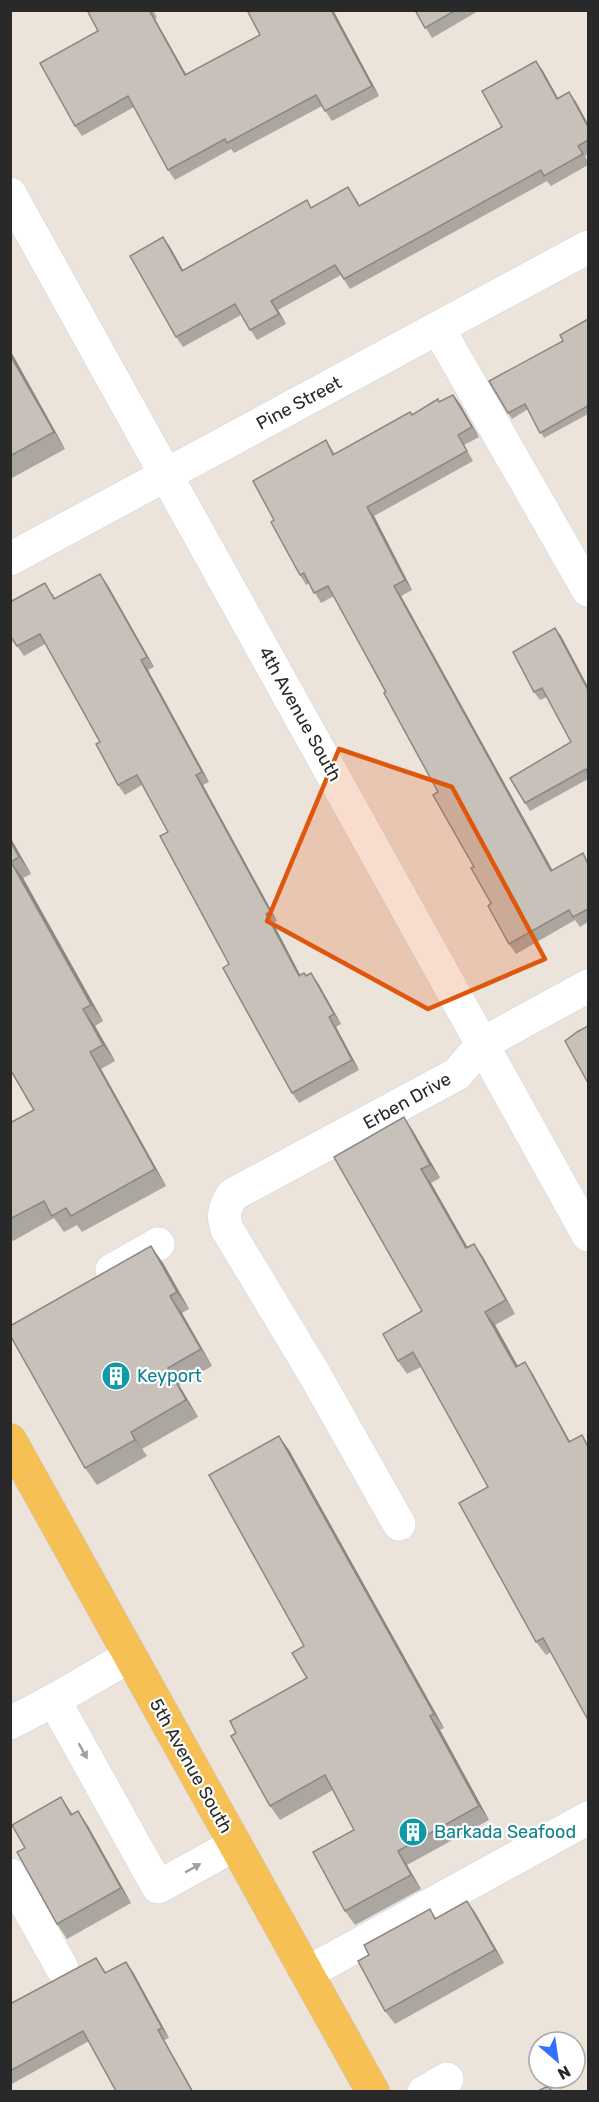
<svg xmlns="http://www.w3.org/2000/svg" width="599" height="2102" viewBox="0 0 599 2102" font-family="Rubik,sans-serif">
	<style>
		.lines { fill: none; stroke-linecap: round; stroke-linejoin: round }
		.minor-casing { stroke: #cfd5e3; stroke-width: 34 }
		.major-casing { stroke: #c3c3c3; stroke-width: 34 }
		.minor { stroke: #fff; stroke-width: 33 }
		.major { stroke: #f7c055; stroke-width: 33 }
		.wall { fill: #aba69f }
		.shaded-wall { fill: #8b8782 }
		.building { fill: #c7c1b9; stroke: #8b8782; stroke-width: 1.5 }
		.oneway { fill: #9f9f9f }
		.marked { fill: #de570d; fill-opacity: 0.2; stroke: #de570d; stroke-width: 4.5; stroke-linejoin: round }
		.labels { text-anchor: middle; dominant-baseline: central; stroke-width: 4.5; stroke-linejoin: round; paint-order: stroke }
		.street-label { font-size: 18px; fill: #292929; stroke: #fff }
		.culture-label { font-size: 18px; fill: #0d838f; stroke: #fff; text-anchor: start }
	</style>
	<rect width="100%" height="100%" fill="#ece3da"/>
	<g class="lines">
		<g class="minor-casing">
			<g id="minor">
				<path d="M10,194L588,1235"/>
				<path d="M438,328L588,590"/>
				<path d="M10,559L588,247"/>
				<path d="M112,1270L158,1244"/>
				<path d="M399,1524L316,1377L227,1229C222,1215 225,1208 232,1195L457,1074L482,1044L588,986"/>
				<path d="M54,1700L158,1887L234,1845"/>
				<path d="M10,1723L54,1700L130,1656"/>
				<path d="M10,1875L62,1968"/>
				<path d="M307,1973L588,1818"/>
				<path d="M424,2092L447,2079"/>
			</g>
		</g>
		<g class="major-casing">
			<path id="major" d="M10,1440L373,2092"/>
		</g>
		<use href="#minor" class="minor"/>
		<use href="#major" class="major"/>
	</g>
	<g class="wall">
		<path d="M87,10H153L157,18L155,19L186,74L333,10L379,96L332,121L322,106L234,153L231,149L175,180L168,170L134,107L82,136L75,126L98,31Z"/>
		<path d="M415,10H480L432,38Z"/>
		<path d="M536,61L543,71L558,98L569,92L576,102L588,124V154L585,156L588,162V165L551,186L547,181L350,289L341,275L278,310L286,324L257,340L241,315L183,347L176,337L163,237L170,247L183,270L312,207L355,197L360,206L502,127Z"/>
		<path d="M588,319V414L544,438L528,409L512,419L508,413L563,341Z"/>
		<path d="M10,350L65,449L10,479Z"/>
		<path d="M453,395L460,404L479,437L464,445L473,461L374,516L412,590L401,596L552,870L588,861V922L580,927L575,920L516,954L509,944L491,903L438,792L334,596L321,603L309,583L306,585L300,575L274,520L326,440L335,454L412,414Z"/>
		<path d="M107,584L154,667L148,670L209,782L203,785L277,921L273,923L300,975H306L318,983L341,1024L336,1027L359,1070L299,1103L292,1093L229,964L168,832L142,785L125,795L118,785L100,742L45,644L24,656L17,646L52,593L55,598Z"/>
		<path d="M555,628L561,636L588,687V779L530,811L525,803L571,742L547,697L540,700L534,692Z"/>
		<path d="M10,837L31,874L23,878L103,1021L95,1026L115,1061L101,1069L166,1186L82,1232L77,1225L64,1232L54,1218L13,1241L10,1238V1123L34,1110L10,1069Z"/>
		<path d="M404,1117L413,1131L440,1178L431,1183L467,1247L474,1244L483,1257L515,1314L495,1325L518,1366L525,1362L534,1376L551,1652L546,1655L536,1642L488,1487L421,1367L407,1374L398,1361L422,1311Z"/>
		<path d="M151,1246L163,1263L189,1309L182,1313L212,1366L179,1385L198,1417L142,1449L147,1456L97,1485L85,1468Z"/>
		<path d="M289,1450L444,1728L440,1730L489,1820L407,1865L421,1889L355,1925L345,1911L354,1830L333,1790L280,1820L270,1806L236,1733L307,1678Z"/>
		<path d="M78,1811L88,1826L131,1903L67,1939L57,1924L25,1848Z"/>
		<path d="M467,1901L476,1914L504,1963L395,2024L385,2011L369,1955L430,1909L436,1918Z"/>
		<path d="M126,1962L133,1972L169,2038L164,2040L193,2091H116L89,2041L10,2085V2004L103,1968L106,1973Z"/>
	</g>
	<g class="shaded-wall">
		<path d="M149,10L155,19L192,85L185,75Z"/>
		<path d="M331,10H333L379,96L372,86Z"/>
		<path d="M536,61L543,71L564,109L557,99Z"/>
		<path d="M569,92L576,102L588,124V127Z"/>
		<path d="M163,237L170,247L189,281L182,271Z"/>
		<path d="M271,301L278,310L286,324L279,314Z"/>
		<path d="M10,350L65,449L54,432L10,355Z"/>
		<path d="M453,395L460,404L479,437L472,427Z"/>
		<path d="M367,507L374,516L412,590L405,580Z"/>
		<path d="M100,574L107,584L154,667L147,657Z"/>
		<path d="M394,586L401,596L558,880L551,871Z"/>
		<path d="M555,628L561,636L588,687V690Z"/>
		<path d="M141,660L148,670L209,782L202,772Z"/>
		<path d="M196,775L203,785L277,921L270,911Z"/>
		<path d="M10,837L31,874L19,857L10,841Z"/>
		<path d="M11,862L23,878L103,1021L91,1005Z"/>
		<path d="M266,914L273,923L306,986L299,976Z"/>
		<path d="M311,973L318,983L341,1024L334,1014Z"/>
		<path d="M83,1009L95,1026L115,1061L103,1045Z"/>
		<path d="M329,1017L336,1027L359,1070L352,1060Z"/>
		<path d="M90,1052L101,1069L166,1186L155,1169Z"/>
		<path d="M404,1117L413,1131L440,1178L430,1165Z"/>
		<path d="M421,1169L431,1183L476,1262L466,1248Z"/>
		<path d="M474,1244L483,1257L515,1314L506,1300Z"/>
		<path d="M151,1246L163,1263L189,1309L177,1292Z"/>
		<path d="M170,1296L182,1313L212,1366L201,1349Z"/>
		<path d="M485,1312L495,1325L526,1381L516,1367Z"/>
		<path d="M525,1362L534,1376L578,1456L569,1442Z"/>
		<path d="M168,1368L179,1385L198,1417L186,1400Z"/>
		<path d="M131,1432L142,1449L147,1456L135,1440Z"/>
		<path d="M279,1436L289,1450L444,1728L434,1714Z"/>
		<path d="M430,1716L440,1730L489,1820L479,1806Z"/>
		<path d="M61,1797L71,1812L81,1830L71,1815Z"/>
		<path d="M78,1811L88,1826L131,1903L121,1888Z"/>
		<path d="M398,1851L407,1865L421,1889L411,1875Z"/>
		<path d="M467,1901L476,1914L504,1963L495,1950Z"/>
		<path d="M126,1962L133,1972L169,2038L162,2028Z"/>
		<path d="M158,2030L164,2040L193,2091H192Z"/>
	</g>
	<g class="building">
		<path d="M87,10H149L185,75L260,35L247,10H331L372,86L325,111L316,95L227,143L225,139L168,170L128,96L75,126L40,63L98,31Z"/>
		<path d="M415,10H456L425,28Z"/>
		<path d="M536,61L557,99L569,92L588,127V140L578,146L583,154L544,176L541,170L344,279L335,265L271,301L279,314L250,330L235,304L176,337L130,256L163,237L182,271L307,200L311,208L348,187L359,206L502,127L482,91Z"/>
		<path d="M588,319V406L540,433L525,404L508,413L489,381L563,341L560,335Z"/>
		<path d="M10,355L54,432L10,456Z"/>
		<path d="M453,395L472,427L458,435L467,451L367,507L405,580L394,586L551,871L583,853L588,864V909L573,917L569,910L509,944L488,906L491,903L471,868L474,867L433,795L438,792L384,693L386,692L328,586L314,593L304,573L300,575L271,522L274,520L253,481L326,440L333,455L410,412L412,415L438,399L439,402Z"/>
		<path d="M100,574L147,657L141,660L202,772L196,775L270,911L266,914L299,976L304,973L306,976L311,973L334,1014L329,1017L352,1060L292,1093L223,968L229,964L160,836L168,832L137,775L118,785L96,744L100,742L40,634L17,646L10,636V602L45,583L54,599Z"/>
		<path d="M555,628L588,690V774L586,769L525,803L510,778L571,742L542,688L534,692L513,652Z"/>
		<path d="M10,841L19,857L11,862L91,1005L83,1009L103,1045L90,1052L155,1169L71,1216L66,1208L52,1216L44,1201L10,1219V1123L34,1110L10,1069Z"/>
		<path d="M588,1026V1083L565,1041L577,1032Z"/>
		<path d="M404,1117L430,1165L421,1169L466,1248L474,1244L506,1300L485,1312L516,1367L525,1362L569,1442L582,1435L588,1447V1720L543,1638L536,1642L459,1503L488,1487L413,1352L398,1361L383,1334L422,1311L334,1157Z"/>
		<path d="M151,1246L177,1292L170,1296L201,1349L168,1368L186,1400L131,1432L135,1440L85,1468L10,1335V1326Z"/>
		<path d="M279,1436L434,1714L430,1716L479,1806L398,1851L411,1875L345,1911L313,1852L354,1830L325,1775L270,1806L231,1736L236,1733L230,1721L307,1678L292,1653L304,1646L209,1475Z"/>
		<path d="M61,1797L71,1815L78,1811L121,1888L57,1924L17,1852L25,1848L12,1825Z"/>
		<path d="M467,1901L495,1950L385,2011L358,1961L369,1955L364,1945L430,1909L435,1919Z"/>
		<path d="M96,1958L105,1973L126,1962L162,2028L158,2030L192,2091H116L83,2031L10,2071V2004Z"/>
		<path d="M548,2086L552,2091H538Z"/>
	</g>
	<defs><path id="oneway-solid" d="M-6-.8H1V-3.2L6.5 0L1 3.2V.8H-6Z" transform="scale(1.5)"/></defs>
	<g class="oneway">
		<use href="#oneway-solid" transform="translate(83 1751) rotate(61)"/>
		<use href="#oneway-solid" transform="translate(193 1868) rotate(-29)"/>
	</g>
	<path class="marked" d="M339,749L452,787L545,959L428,1009L267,921Z"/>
	<defs>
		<g id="building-disc" transform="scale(1.5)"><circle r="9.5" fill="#0f9aa8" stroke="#fff"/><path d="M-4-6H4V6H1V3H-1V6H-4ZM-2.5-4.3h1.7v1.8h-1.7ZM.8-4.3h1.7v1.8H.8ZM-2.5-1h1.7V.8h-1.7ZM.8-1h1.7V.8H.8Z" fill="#fff"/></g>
	</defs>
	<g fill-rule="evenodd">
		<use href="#building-disc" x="116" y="1376"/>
		<use href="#building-disc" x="413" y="1832"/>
	</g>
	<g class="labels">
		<g class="street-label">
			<text transform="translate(299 403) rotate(-28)">Pine Street</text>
			<text transform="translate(300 714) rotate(61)">4th Avenue South</text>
			<text transform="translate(407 1101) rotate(-29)">Erben Drive</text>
			<text transform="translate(191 1766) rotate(61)">5th Avenue South</text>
		</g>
		<g class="culture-label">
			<text x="137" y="1376">Keyport</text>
			<text x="434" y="1832">Barkada Seafood</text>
		</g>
	</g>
	<rect width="599" height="2102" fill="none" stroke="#292929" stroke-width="24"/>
	<g transform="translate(557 2060) rotate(151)"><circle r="28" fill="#ffffff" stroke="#a9a9a9" stroke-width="1.5"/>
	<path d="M0-4.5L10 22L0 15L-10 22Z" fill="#3470ff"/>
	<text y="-9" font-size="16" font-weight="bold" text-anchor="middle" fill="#292929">N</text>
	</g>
</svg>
